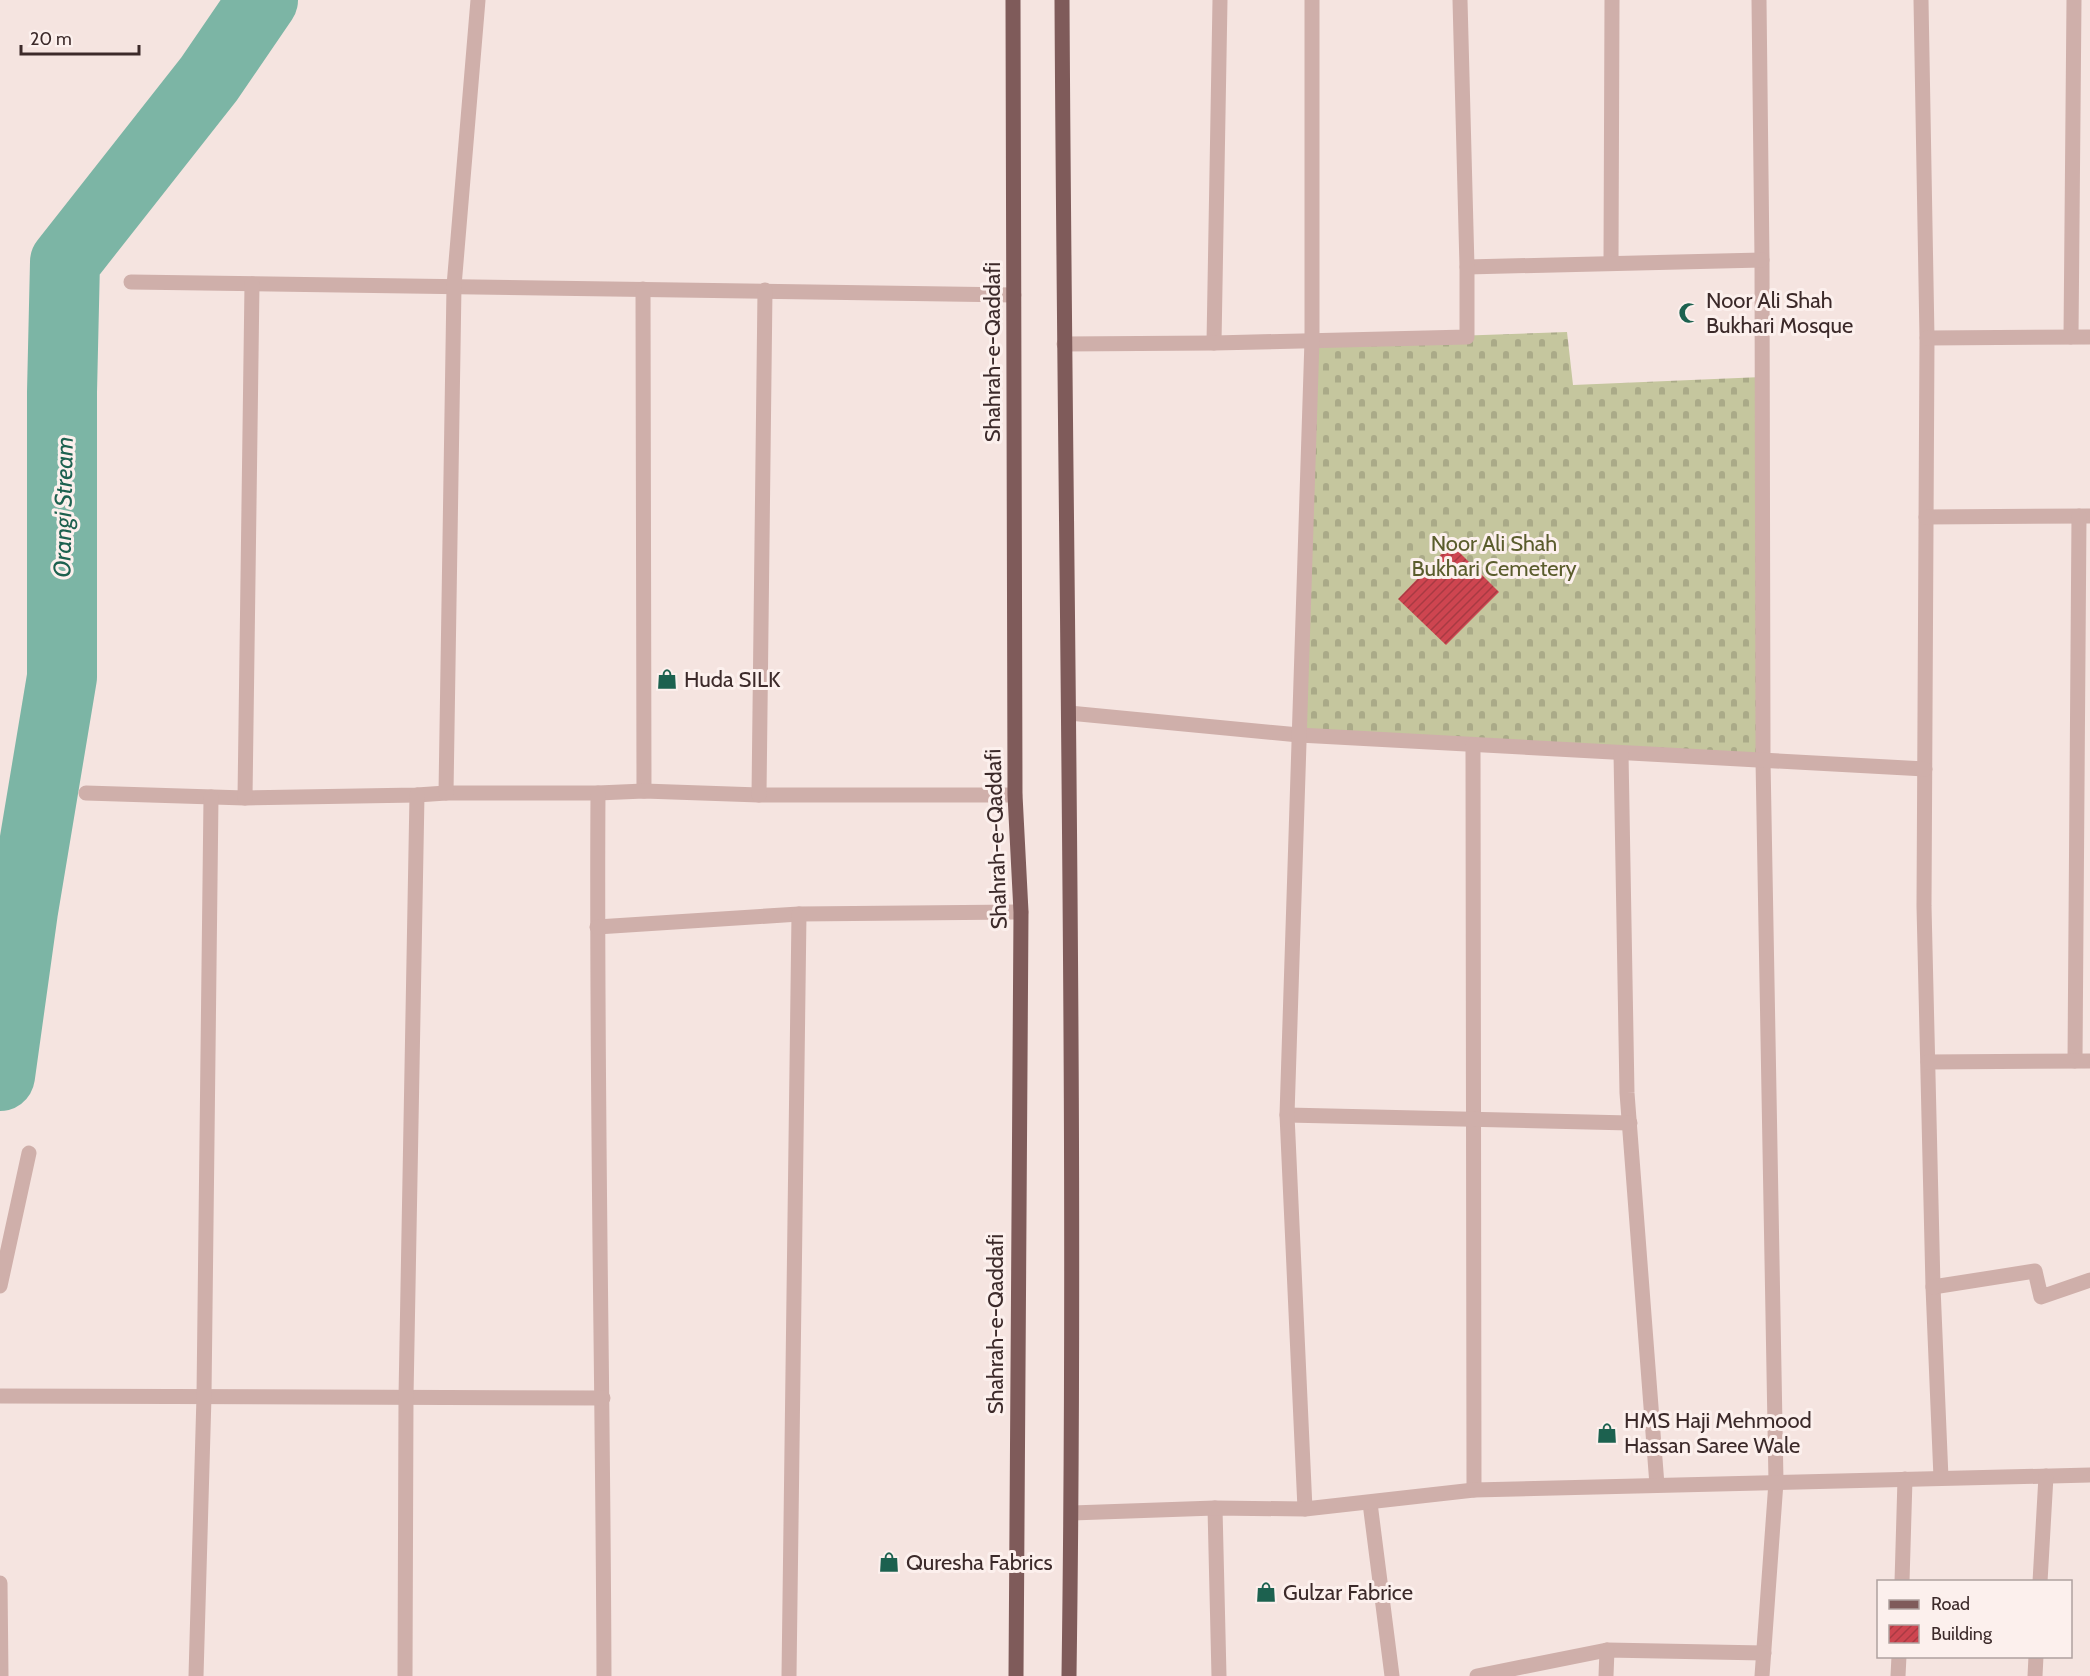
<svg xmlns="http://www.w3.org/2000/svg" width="2090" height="1676" viewBox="0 0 2090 1676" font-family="Cabin,sans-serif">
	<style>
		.cemetery { fill: url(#cemetery-stones) }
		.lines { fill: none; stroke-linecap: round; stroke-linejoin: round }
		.river { stroke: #7cb5a5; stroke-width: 70 }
		.building { fill: url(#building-hatch) }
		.minor { stroke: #cfafaa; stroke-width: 15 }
		.major { stroke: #7f5b5a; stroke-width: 15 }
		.labels { text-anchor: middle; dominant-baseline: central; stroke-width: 6; stroke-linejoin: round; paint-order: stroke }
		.poi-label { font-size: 22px; fill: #3c2a2a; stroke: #fcf0ed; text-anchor: start }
		.street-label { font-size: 22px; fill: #3c2a2a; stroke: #fcf0ed }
		.park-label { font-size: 22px; fill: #5a5c2c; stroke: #fcf0ed }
		.water-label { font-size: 24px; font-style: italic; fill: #1c614f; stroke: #fcf0ed }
	</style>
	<defs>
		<pattern id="cemetery-stones" width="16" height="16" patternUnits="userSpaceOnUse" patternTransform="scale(1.5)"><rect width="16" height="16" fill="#c5c69e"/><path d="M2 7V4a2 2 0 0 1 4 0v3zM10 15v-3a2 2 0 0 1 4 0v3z" fill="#aa8"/></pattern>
		<pattern id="building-hatch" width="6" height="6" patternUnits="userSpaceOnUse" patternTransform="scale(1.5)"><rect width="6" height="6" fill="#ce4550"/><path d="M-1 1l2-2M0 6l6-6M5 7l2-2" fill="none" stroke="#a83a43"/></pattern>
	</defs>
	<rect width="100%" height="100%" fill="#f5e4e0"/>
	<path class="cemetery" d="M1567,332L1573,385L1762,377L1760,755L1300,735L1311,341Z"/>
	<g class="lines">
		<path class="river" d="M0,1076L23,911L62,677V392L65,262L209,79L263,0"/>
	</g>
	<path class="building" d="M1451,544L1499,592L1446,645L1398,599Z"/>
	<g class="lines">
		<g class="minor">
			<path d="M1759,0L1762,260L1763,760L1776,1482L1762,1676"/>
			<path d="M1921,0L1927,338L1924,906L1933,1287L1941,1478"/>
			<path d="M1611,263L1612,0"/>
			<path d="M1467,267L1762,260"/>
			<path d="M131,282L1014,295"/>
			<path d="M643,289L644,791"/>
			<path d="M2071,337L2074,0"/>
			<path d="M1927,338L2090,337"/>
			<path d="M1214,343L1220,0"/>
			<path d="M1064,344L1214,343L1467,337V267L1460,0"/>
			<path d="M1926,517L2090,516"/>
			<path d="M1069,713L1299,735L1925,769"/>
			<path d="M1473,745L1474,1490"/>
			<path d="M1621,753L1627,1093L1657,1485"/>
			<path d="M86,793L245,798L417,795L446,793H598L644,791L759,795H1015"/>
			<path d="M446,793L454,286L478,0"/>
			<path d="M598,793C596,1088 603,1382 604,1676"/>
			<path d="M759,795L765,290"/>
			<path d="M245,798L252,284"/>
			<path d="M597,927L799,914L1021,912"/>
			<path d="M2075,1061L2079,516"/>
			<path d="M1928,1062L2090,1061"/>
			<path d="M1287,1115L1630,1123"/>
			<path d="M0,1286L29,1153"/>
			<path d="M1933,1287L2035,1271L2041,1297L2090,1280"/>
			<path d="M0,1396L603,1398"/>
			<path d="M1370,1503L1392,1676"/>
			<path d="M1215,1508L1219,1676"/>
			<path d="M1305,1509L1287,1115L1312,340V0"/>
			<path d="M1072,1513L1215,1508L1305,1509L1474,1490L2090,1475"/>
			<path d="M1902,1582L1905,1479"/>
			<path d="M2040,1582L2046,1476"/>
			<path d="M0,1583L1,1676"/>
			<path d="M196,1676L204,1396L211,797"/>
			<path d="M405,1676L406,1397L417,795"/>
			<path d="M789,1676L799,914"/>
			<path d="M1477,1676L1607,1650L1764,1653"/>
			<path d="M1606,1676L1607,1650"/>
			<path d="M1898,1676L1899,1656"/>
			<path d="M2035,1676L2036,1656"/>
		</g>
		<g class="major">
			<path d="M1013,0L1015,795L1021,912L1016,1676"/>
			<path d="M1062,0C1065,559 1077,1117 1069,1676"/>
		</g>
	</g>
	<defs>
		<g id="mosque-bare" transform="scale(1.62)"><path d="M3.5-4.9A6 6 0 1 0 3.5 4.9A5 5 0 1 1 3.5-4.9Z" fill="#1c614f" stroke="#fcf0ed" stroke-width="2.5" paint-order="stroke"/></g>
		<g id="shop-bare" transform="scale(1.62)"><path d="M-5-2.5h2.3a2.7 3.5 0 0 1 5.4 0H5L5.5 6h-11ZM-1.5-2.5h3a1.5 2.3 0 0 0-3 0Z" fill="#1c614f" stroke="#fcf0ed" stroke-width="2.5" paint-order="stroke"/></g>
	</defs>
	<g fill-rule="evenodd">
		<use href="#mosque-bare" x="1689" y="313"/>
		<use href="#shop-bare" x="667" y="679"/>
		<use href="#shop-bare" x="1607" y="1433"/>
		<use href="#shop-bare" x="889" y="1562"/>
		<use href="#shop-bare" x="1266" y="1592"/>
	</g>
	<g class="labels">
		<g class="poi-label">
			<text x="1706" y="300">Noor Ali Shah<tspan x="1706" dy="25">Bukhari Mosque</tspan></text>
			<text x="684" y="679">Huda SILK</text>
			<text x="1624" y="1420">HMS Haji Mehmood<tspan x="1624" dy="25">Hassan Saree Wale</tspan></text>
			<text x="906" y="1562">Quresha Fabrics</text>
			<text x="1283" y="1592">Gulzar Fabrice</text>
		</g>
		<g class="street-label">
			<text transform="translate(992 352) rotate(-90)">Shahrah-e-Qaddafi</text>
			<text transform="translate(996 839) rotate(-92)">Shahrah-e-Qaddafi</text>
			<text transform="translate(995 1324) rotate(-90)">Shahrah-e-Qaddafi</text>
		</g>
		<g class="park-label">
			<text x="1494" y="543">Noor Ali Shah<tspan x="1494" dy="25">Bukhari Cemetery</tspan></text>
		</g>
		<g class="water-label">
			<text transform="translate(63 507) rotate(-89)">Orangi Stream</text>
		</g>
	</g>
	<rect x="1877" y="1580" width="195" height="78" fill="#fcf0ed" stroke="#afa19f" stroke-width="1.5"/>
	<rect x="1889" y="1600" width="30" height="9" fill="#7f5b5a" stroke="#afa19f" stroke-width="1.5"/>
	<text x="1931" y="1610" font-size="18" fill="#3c2a2a">Road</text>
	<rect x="1889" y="1625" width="30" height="18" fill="url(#building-hatch)" stroke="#afa19f" stroke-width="1.5"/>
	<text x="1931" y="1640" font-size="18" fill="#3c2a2a">Building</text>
	<path d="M21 45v9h118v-9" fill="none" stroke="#3c2a2a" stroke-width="3"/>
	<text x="30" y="45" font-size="18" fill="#3c2a2a" stroke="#fcf0ed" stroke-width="4.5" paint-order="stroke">20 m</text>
</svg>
